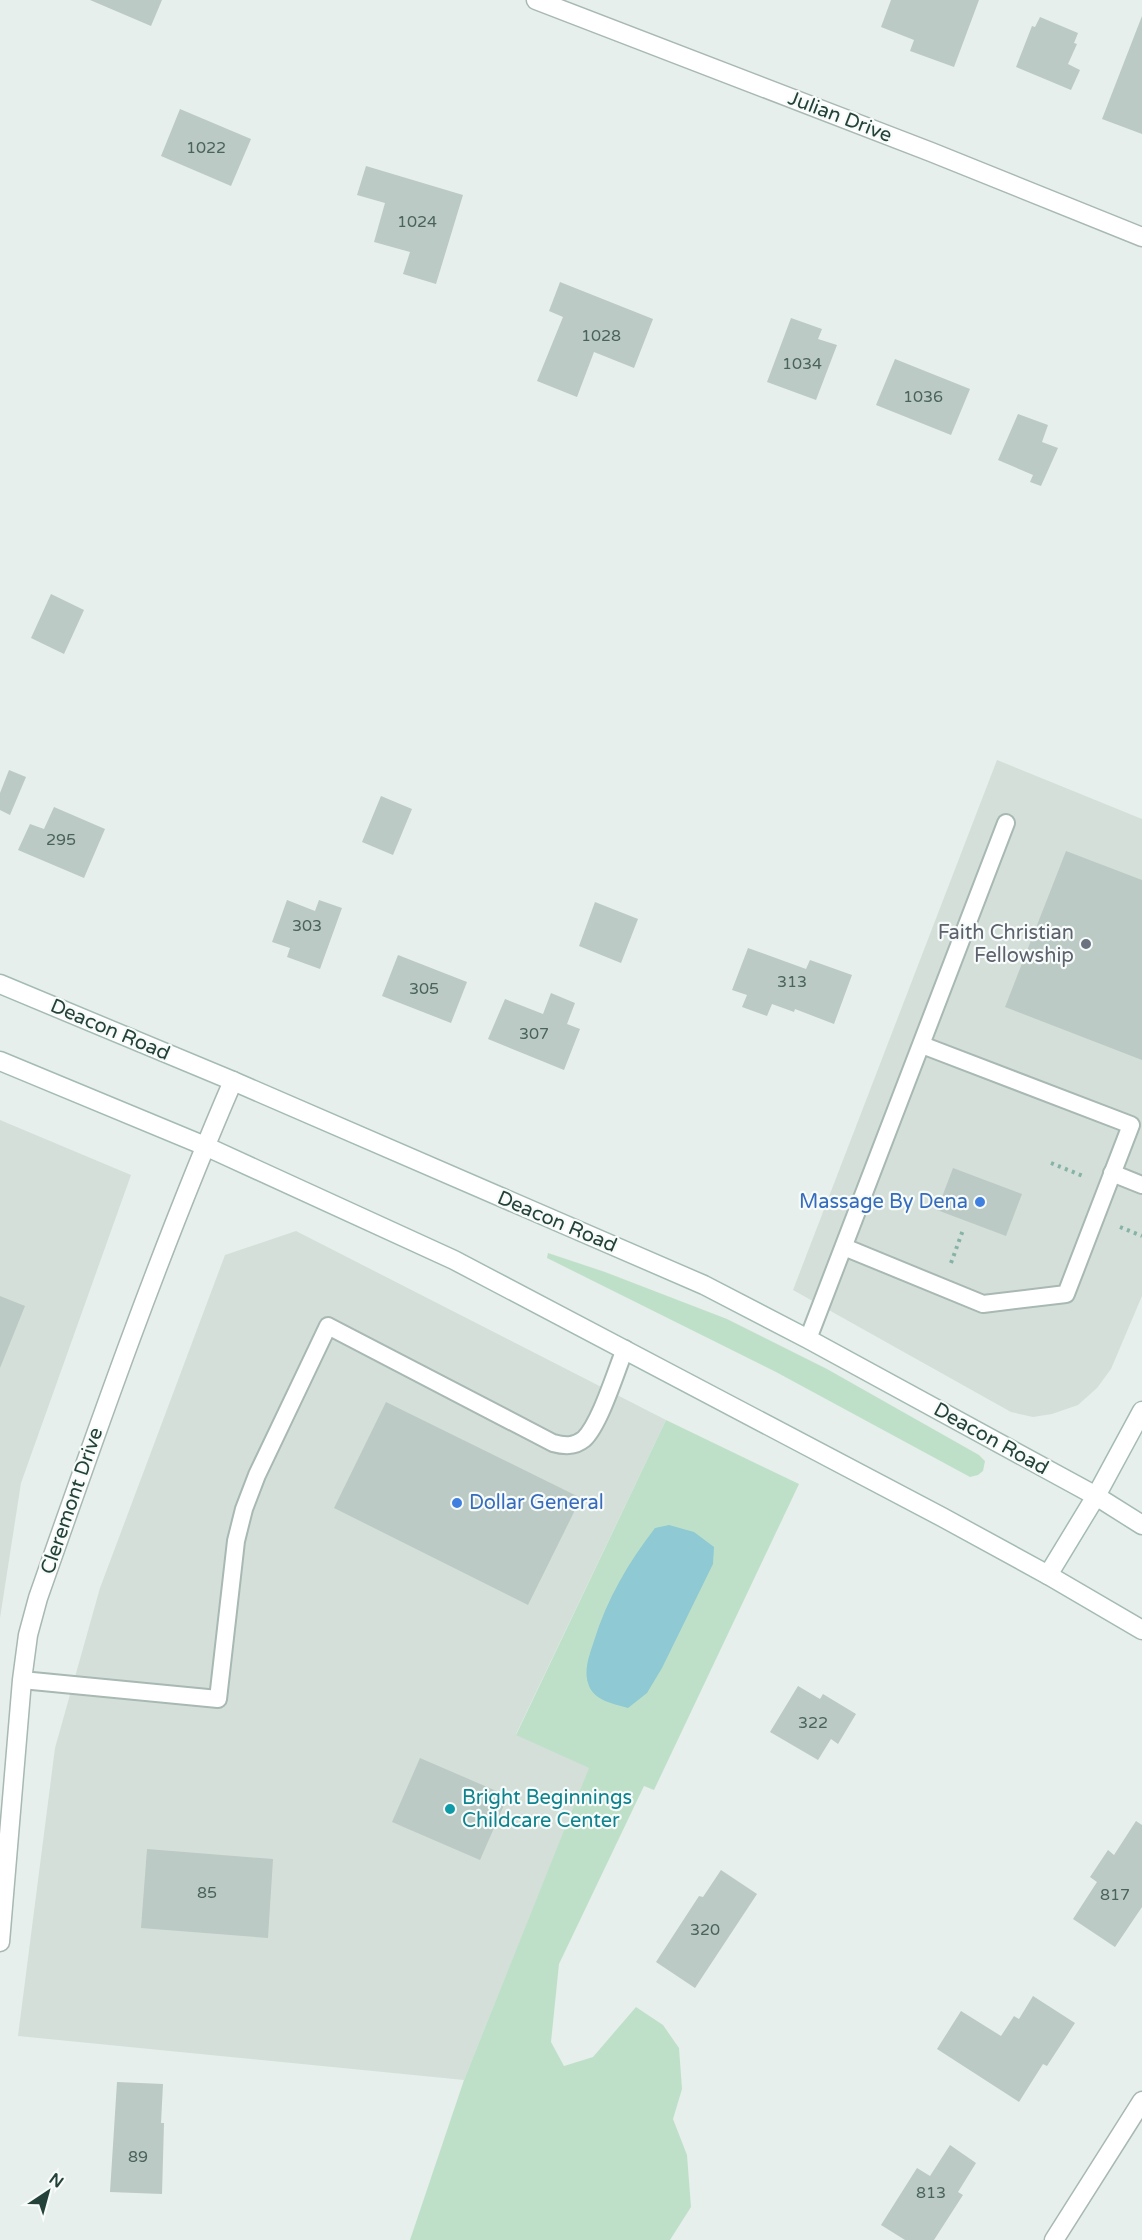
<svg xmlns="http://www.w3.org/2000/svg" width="1142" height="2240" viewBox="0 0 1142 2240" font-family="'Varela Round',sans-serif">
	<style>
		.built { fill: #d4dfda }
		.green { fill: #bfe0c8 }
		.water { fill: #8ec9d4 }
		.building { fill: #bbcac4 }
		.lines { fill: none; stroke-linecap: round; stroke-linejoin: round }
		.lane-casing { stroke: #a8b8b2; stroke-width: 20 }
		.street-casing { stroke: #a8b8b2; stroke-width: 21 }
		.secondary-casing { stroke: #a4bbb3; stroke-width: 21 }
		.path { stroke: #86b3a5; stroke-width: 4; stroke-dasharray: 3 4.5; stroke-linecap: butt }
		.lane { stroke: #fff; stroke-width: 16 }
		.street { stroke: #fff; stroke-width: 18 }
		.secondary { stroke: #fff; stroke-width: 18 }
		.worship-dot { fill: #6b7280; stroke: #f7fbf9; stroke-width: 2 }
		.shop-dot { fill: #3f7fe0; stroke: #f7fbf9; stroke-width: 2 }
		.culture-dot { fill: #0f9aa8; stroke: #f7fbf9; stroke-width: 2 }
		.labels { text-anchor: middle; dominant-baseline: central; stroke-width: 4.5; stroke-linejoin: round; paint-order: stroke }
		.number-label { font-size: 16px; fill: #4a645c }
		.street-label { font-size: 20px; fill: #24423a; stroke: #f7fbf9 }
		.worship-label { font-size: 20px; fill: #5b616d; stroke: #f7fbf9; text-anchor: end }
		.shop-label { font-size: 20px; fill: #366cbe; stroke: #f7fbf9; text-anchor: end }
		.culture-label { font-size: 20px; fill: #0d838f; stroke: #f7fbf9; text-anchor: start }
	</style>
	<rect width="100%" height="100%" fill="#e6efeb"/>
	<g class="built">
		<path d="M997,760L1142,819V1296L1111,1369L1097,1388L1078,1405L1052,1414L1033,1417L1011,1412L793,1290Z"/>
		<path d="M0,1120L131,1175L21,1483L0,1618Z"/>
		<path d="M296,1231L666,1420L516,1734L590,1768L464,2080L18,2036L55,1748L100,1588L225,1255Z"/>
	</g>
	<g class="green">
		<path d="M548,1253L605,1272L727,1319L827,1369L979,1455L985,1461L983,1471L978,1475L970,1477L776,1372L547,1258Z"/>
		<path d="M666,1420L799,1484L654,1790L644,1786L559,1964L551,2042L564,2066L593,2057L636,2007L663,2025L679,2048L682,2089L673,2119L687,2155L691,2207L670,2240H410L464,2080L589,1768L516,1735Z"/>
	</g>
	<path class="water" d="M669,1525L694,1532L714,1547L713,1564L662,1668L647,1693L628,1708C615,1704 595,1701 589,1686C583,1671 589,1656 594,1641C607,1599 628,1563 655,1528Z"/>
	<g class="building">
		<path d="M90,0H162L151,26Z"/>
		<path d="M891,0H979L954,67L910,51L914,40L881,27Z"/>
		<path d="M1142,16V134L1102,119Z"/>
		<path d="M1040,17L1078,33L1074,43L1077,44L1068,64L1080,70L1071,90L1016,67L1032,26L1035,27Z"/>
		<path d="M180,109L251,139L231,186L161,156Z"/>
		<path d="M366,166L463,195L436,284L403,274L410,252L374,242L385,203L357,195Z"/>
		<path d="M560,282L653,319L634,368L594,352L577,397L537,381L563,317L549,311Z"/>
		<path d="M791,318L822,329L818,339L837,345L816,400L767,382Z"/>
		<path d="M895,359L970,389L951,435L876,405Z"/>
		<path d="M1018,414L1048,425L1042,442L1058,448L1041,486L1030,482L1033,475L998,460Z"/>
		<path d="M51,594L84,610L64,654L31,638Z"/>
		<path d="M9,770L26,777L10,815L0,810V793Z"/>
		<path d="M381,796L412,809L393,855L362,842Z"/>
		<path d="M54,807L105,829L84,878L18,850L30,824L44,829Z"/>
		<path d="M1066,851L1142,880V1060L1005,1007Z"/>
		<path d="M287,900L315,911L319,900L342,908L320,969L287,957L290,948L272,942Z"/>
		<path d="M595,902L638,919L621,963L579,946Z"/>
		<path d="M748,948L806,969L810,960L852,975L834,1024L795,1009L794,1012L772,1004L767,1016L742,1007L747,995L732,990Z"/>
		<path d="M398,955L467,982L451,1023L382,996Z"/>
		<path d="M551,993L575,1003L567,1024L580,1029L564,1070L488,1039L505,999L543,1014Z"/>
		<path d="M953,1168L1022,1194L1006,1236L937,1210Z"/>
		<path d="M0,1296L25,1306L0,1368Z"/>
		<path d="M386,1402L581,1498L528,1605L334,1508Z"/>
		<path d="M798,1686L820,1699L823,1694L856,1714L838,1744L831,1739L818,1760L770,1732Z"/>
		<path d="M420,1758L508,1796L480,1860L392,1822Z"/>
		<path d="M1136,1821L1142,1825V1907L1115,1947L1073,1919L1097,1882L1090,1877L1108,1850L1114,1855Z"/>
		<path d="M147,1849L273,1859L268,1938L141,1928Z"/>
		<path d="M721,1870L757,1894L695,1988L656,1962L699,1896L703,1897Z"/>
		<path d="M1033,1996L1075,2023L1047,2066L1043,2064L1019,2102L937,2049L961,2011L1001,2036L1014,2016L1019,2019Z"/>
		<path d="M117,2082L163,2084L161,2123H164L162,2194L110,2192Z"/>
		<path d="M950,2145L976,2163L958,2192L963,2195L934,2240H905L881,2225L917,2168L930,2176Z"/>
	</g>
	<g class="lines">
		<g class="lane-casing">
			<g id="lane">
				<path d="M1112,1173L1142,1185"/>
				<path d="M844,1247L983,1304L1066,1294L1131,1125L922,1045"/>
				<path d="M808,1339L1006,823"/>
				<path d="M22,1680L218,1699L236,1541L244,1509L257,1475L328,1326L553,1443C564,1446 574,1447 584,1439C600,1424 616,1371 625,1349"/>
			</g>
		</g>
		<g class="street-casing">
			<g id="street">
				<path d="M536,0L931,152L1142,237"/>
				<path d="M0,1942L22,1680L28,1635L38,1598C99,1424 160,1250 233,1081"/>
				<path d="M1054,2240L1142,2101"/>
			</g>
		</g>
		<g class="secondary-casing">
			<g id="secondary">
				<path d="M0,984L233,1081L704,1285L808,1339L1096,1496L1142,1525"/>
				<path d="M0,1061L205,1146L454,1260L942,1517L1048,1575L1142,1630"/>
				<path d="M1048,1575L1096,1496L1142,1411"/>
			</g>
		</g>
		<g class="path">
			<path d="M1051,1163L1083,1176"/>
			<path d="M1120,1227L1142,1236"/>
			<path d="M951,1263L963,1230"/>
		</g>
		<use href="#lane" class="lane"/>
		<use href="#street" class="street"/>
		<use href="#secondary" class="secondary"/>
	</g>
	<circle class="worship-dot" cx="1086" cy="944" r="6"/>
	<g class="shop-dot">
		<circle cx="980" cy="1202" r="6"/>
		<circle cx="457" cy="1503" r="6"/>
	</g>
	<circle class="culture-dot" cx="450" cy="1809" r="6"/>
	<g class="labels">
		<g class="number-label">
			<text x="206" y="148">1022</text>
			<text x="417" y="222">1024</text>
			<text x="601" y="336">1028</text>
			<text x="802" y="364">1034</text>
			<text x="923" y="397">1036</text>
			<text x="61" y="840">295</text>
			<text x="307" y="926">303</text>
			<text x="792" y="982">313</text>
			<text x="424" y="989">305</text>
			<text x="534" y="1034">307</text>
			<text x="813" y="1723">322</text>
			<text x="207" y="1893">85</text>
			<text x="1115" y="1895">817</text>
			<text x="705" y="1930">320</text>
			<text x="138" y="2157">89</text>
			<text x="931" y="2193">813</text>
		</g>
		<g class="street-label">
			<text transform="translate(840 117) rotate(21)">Julian Drive</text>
			<text transform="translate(110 1030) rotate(23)">Deacon Road</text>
			<text transform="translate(557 1222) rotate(23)">Deacon Road</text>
			<text transform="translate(991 1439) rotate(29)">Deacon Road</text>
			<text transform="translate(72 1501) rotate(-71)">Cleremont Drive</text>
		</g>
		<g class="worship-label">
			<text x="1074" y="933">Faith Christian<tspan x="1074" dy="23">Fellowship</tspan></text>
		</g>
		<g class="shop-label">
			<text x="968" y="1202">Massage By Dena</text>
			<text x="469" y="1503" text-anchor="start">Dollar General</text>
		</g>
		<g class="culture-label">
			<text x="462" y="1798">Bright Beginnings<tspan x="462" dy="23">Childcare Center</tspan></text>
		</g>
	</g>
	<g transform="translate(48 2192) rotate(36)" stroke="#f7fbf9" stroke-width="4.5" paint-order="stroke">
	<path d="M0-4.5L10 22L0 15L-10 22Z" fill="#24423a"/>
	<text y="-9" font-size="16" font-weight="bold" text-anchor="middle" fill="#24423a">N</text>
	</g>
</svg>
